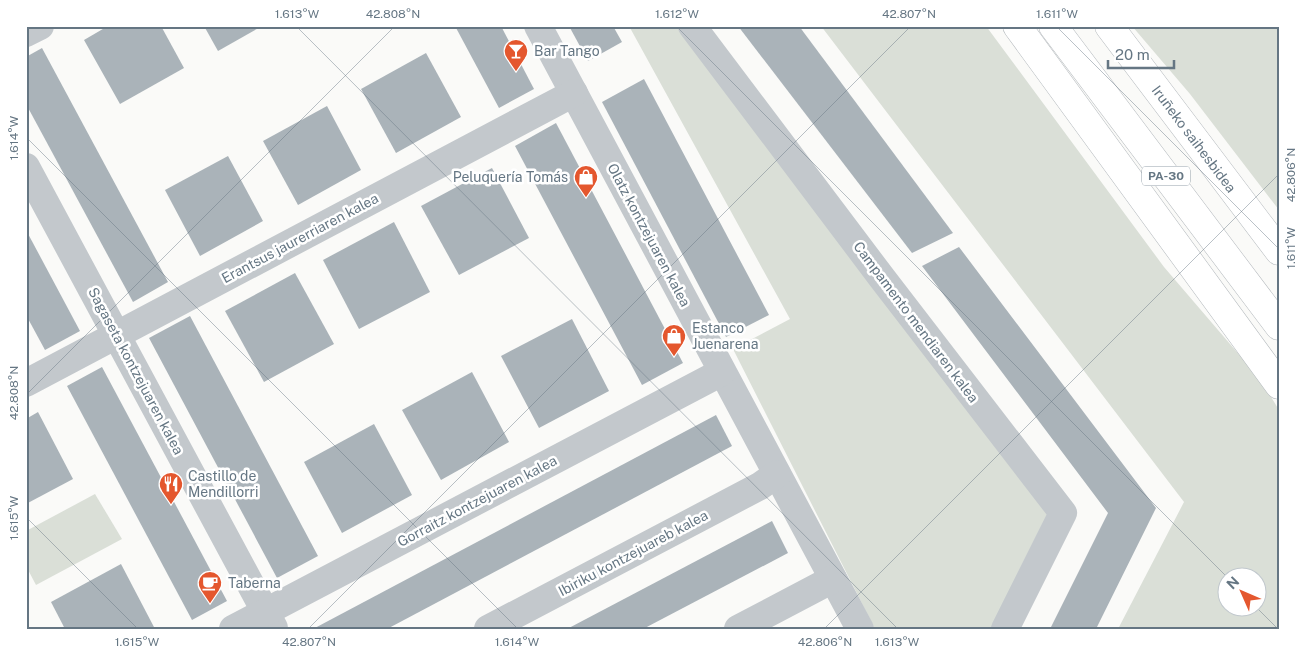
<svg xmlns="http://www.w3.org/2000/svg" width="1305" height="655" viewBox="0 0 1305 655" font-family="'Public Sans',sans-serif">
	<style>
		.green { fill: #dadfd7; fill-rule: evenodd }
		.building { fill: #aab3b9 }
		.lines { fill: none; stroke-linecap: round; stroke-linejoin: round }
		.highway-casing { stroke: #b4b9bd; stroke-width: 29 }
		.minor { stroke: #c3c8cc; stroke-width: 28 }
		.highway { stroke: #fff; stroke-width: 28 }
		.ticks { fill: none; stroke: #657683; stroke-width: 1; stroke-opacity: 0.45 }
		.labels { text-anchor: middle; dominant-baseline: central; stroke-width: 5; stroke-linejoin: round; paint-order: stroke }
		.shield { fill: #fff; stroke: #939fa8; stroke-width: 1 }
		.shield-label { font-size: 12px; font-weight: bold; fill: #657683 }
		.poi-label { font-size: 14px; fill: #657683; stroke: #fff; text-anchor: start }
		.street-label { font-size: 14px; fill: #657683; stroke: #fff }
		.neatline { fill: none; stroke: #657683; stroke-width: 2 }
		.ticks-label { font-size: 12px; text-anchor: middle; fill: #657683 }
	</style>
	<rect width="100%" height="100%" fill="#fafaf8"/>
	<g class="green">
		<path d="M629,26H680L1052,518L997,629H875L733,349L790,319Z"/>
		<path d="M821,26H986L1164,267L1260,379L1279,410V629H1118L1184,502ZM1228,578H1258V608H1228Z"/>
		<path d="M1132,26H1279V210L1190,94Z"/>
		<path d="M95,494L122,539L36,585L26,566V531Z"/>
	</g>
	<g class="building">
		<path d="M108,26H161L184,68L120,104L84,40Z"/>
		<path d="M204,26H262L218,51Z"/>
		<path d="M455,26H501L534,89L499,108Z"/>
		<path d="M569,26H613L622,42L588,61Z"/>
		<path d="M738,26H799L953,233L912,253Z"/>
		<path d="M42,48L168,282L133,302L26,104V57Z"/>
		<path d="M426,53L461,117L396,153L361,89Z"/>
		<path d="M644,79L769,315L726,337L602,102Z"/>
		<path d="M327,106L361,170L298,205L263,141Z"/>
		<path d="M556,123L683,363L642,385L515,146Z"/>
		<path d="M228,156L263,221L200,256L165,190Z"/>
		<path d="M492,168L529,238L459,275L421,206Z"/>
		<path d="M394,222L430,292L359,329L323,260Z"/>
		<path d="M26,230L80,331L45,350L26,315Z"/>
		<path d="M959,247L1156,508L1096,629H1050L1108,513L922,266Z"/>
		<path d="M295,273L334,344L264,382L225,311Z"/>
		<path d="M190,316L318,556L277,578L149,338Z"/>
		<path d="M572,319L609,391L539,428L501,356Z"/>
		<path d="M102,367L227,601L192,620L67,386Z"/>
		<path d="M472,372L509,442L441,480L402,410Z"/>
		<path d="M38,412L73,479L26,504V419Z"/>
		<path d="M716,415L732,446L387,629H313Z"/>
		<path d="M374,424L412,495L342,533L304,462Z"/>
		<path d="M772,521L788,553L643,629H567Z"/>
		<path d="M121,564L155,629H65L51,602Z"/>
	</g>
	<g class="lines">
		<g class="highway-casing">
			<g id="highway">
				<path d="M1017,26L1279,385"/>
				<path d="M1053,26L1279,326"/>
				<path d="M1109,26L1279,251"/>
			</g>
		</g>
		<g class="minor">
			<path d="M538,26L860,629"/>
			<path d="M692,26L882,278L1063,513L1005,629"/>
			<path d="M26,33L40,26"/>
			<path d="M26,167L274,628"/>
			<path d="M26,383L574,93"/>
			<path d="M233,629L722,372"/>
			<path d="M488,629L760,486L777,474"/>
			<path d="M738,629L833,579"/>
		</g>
		<use href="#highway" class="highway"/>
	</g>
	<path class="ticks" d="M296,26L898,629M676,26L1228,578M1056,26L1279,249M26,137L518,629M26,395L395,26M26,517L138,629M1257,608L1278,629M308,629L911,26M824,629L1279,174"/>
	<defs>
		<g id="bar-pin" transform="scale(1.25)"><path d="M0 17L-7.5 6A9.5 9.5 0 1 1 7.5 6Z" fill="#e4572e" stroke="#fff"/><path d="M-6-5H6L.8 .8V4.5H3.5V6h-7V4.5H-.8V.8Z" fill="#fff"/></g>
		<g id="shop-pin" transform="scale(1.25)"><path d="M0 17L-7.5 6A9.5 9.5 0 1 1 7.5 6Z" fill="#e4572e" stroke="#fff"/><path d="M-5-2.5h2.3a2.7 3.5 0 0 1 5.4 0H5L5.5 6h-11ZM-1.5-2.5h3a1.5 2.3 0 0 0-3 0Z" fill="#fff"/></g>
		<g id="restaurant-pin" transform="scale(1.25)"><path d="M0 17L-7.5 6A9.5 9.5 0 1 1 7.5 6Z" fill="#e4572e" stroke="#fff"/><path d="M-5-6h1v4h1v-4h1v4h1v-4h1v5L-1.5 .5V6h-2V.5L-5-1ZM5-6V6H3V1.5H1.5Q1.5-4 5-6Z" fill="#fff"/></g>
		<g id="cafe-pin" transform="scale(1.25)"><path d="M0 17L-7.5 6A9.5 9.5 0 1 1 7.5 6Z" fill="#e4572e" stroke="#fff"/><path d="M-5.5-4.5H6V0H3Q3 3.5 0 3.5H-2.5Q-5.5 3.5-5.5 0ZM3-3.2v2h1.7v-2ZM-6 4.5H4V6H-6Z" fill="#fff"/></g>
	</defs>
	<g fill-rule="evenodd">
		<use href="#bar-pin" x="516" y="51"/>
		<use href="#shop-pin" x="586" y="177"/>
		<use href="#shop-pin" x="674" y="336"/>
		<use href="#restaurant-pin" x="171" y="484"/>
		<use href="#cafe-pin" x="210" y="583"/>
	</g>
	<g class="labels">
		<rect class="shield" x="1142" y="166.5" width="48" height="19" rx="4"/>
		<g class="shield-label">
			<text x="1166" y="176">PA-30</text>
		</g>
		<g class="poi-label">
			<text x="534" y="51">Bar Tango</text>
			<text x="568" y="177" text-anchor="end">Peluquería Tomás</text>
			<text x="692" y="328">Estanco<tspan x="692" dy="16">Juenarena</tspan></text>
			<text x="188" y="476">Castillo de<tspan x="188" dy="16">Mendillorri</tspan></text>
			<text x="228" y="583">Taberna</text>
		</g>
		<g class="street-label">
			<text transform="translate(1194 139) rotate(53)">Iruñeko saihesbidea</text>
			<text transform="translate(649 235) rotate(62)">Olatz kontzejuaren kalea</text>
			<text transform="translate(300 238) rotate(-28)">Erantsus jaurerriaren kalea</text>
			<text transform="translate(916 322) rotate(53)">Campamento mendiaren kalea</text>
			<text transform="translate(136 371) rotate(62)">Sagaseta kontzejuaren kalea</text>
			<text transform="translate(477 501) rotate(-28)">Gorraitz kontzejuaren kalea</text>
			<text transform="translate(633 553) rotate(-28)">Ibiriku kontzejuareb kalea</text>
		</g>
	</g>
	<rect width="1305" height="655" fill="none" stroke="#ffffff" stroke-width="55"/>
	<g transform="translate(1242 592) rotate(315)"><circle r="24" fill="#ffffff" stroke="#c1c8cd"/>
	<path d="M0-4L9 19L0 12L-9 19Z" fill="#e4572e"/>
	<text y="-8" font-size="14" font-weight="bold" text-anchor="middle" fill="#657683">N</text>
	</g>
	<path d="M1108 60v8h66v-8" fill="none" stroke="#657683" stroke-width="2.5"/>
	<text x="1115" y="60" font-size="15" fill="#657683" stroke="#ffffff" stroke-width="4" paint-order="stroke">20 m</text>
	<rect x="28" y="28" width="1250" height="600" class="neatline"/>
	<g class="ticks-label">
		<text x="297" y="18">1.613°W</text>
		<text x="393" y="18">42.808°N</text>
		<text x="677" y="18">1.612°W</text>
		<text x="909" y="18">42.807°N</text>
		<text x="1057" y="18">1.611°W</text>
		<text transform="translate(14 138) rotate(-90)" y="4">1.614°W</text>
		<text transform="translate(1291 175) rotate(-90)" y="4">42.806°N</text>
		<text transform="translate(1291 248) rotate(-90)" y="4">1.611°W</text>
		<text transform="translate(14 393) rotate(-90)" y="4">42.808°N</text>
		<text transform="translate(14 518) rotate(-90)" y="4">1.615°W</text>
		<text x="137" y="646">1.615°W</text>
		<text x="309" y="646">42.807°N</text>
		<text x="517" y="646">1.614°W</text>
		<text x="825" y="646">42.806°N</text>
		<text x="897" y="646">1.613°W</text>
	</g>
</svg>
